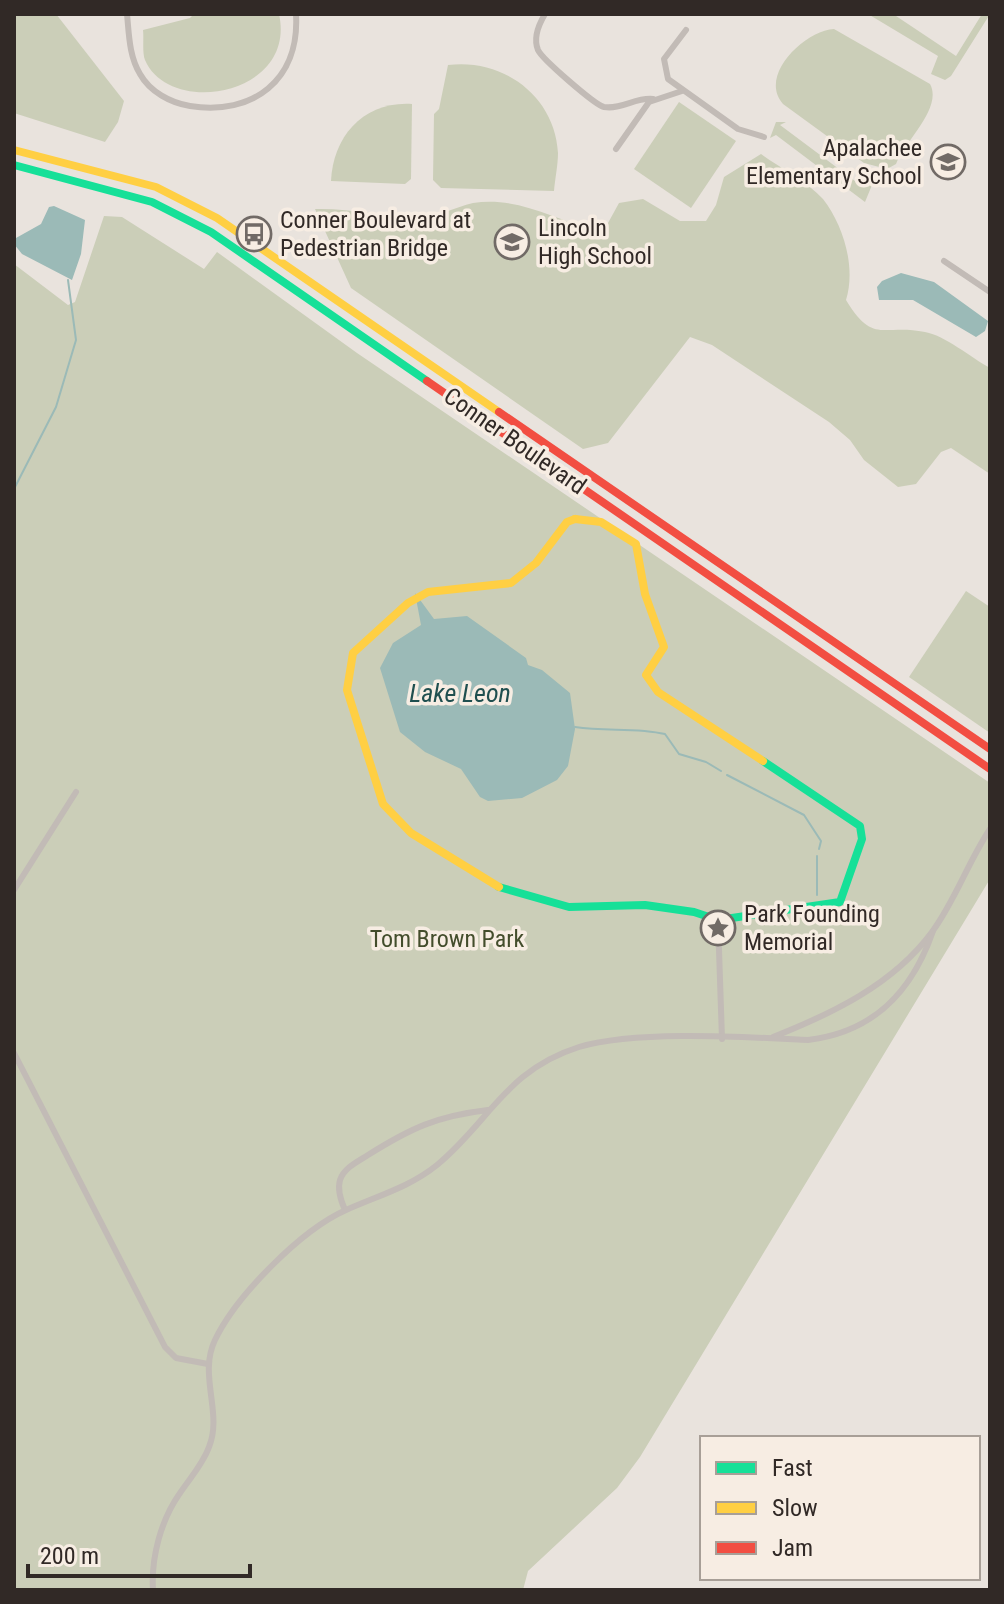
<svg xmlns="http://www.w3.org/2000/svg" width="1004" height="1604" viewBox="0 0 1004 1604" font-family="'Roboto Condensed',sans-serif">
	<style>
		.green { fill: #cbceb8 }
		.water { fill: #9bbab7 }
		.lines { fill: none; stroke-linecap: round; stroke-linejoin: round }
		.stream { stroke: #9bbab7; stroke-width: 2 }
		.street { stroke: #c2bbb6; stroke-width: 6 }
		.fast { stroke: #16e098; stroke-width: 8 }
		.slow { stroke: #ffcf43; stroke-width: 8 }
		.jam { stroke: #f24e42; stroke-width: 8 }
		.labels { text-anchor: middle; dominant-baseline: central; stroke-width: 7; stroke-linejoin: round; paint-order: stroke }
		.poi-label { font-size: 24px; fill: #312926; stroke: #f7ede3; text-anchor: start }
		.street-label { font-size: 24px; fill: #312926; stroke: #f7ede3 }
		.park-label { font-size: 24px; fill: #434d2c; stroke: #f7ede3 }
		.water-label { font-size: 26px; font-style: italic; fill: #1f4f4f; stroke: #f7ede3 }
	</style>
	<rect width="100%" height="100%" fill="#e9e3dd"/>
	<g class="green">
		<path d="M14,14H56L124,101L118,122L105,142L14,113Z"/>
		<path d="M194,14H279C297,95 170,118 145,60C142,53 144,38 143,30L190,18Z"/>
		<path d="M868,14H893L956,56L982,14H990L951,76L945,80L931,74L938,56Z"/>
		<path d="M834,29L930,84C943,108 905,141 896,164L887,169L864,163L783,104C758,76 804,31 834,29Z"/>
		<path d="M448,65C503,58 555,96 558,153C558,165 555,179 554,191L441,188L433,180L434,114L439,109Z"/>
		<path d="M679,102L736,141L691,208L634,169Z"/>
		<path d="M412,104L411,179L405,184L331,181C333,136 364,101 412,104Z"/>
		<path d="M776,122H786L780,125L859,184L867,181L872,185L865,202L776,135L770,138Z"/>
		<path d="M761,154C780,168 808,182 823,199C844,226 856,268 846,300C874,346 883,323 925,332C946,336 970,357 990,368V474L951,448L941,452L916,484L898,487L864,460L850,440L829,422L712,345L690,337L608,443L583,449L351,288L315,209C350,208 384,217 420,217C438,217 455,207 473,203C515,196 554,218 592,230L608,223L619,203L643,199L680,221H706L716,205L724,177Z"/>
		<path d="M104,216L122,217L204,269L217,252L357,353L990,783V879L640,1457L617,1488L528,1571L523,1590H14V264L68,305L75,302Z"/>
		<path d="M966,591L990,607V733L909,677Z"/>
	</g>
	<g class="water">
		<path d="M54,206L85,220L81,254L72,280L22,254L14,244L16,238L41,224L49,207Z"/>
		<path d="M901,273L934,282L988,321L985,331L976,337L913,300H879L877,287L882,281Z"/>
		<path d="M415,593L434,619L467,616L526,658L528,665L542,670L570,693L575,729L568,766L557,780L522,798L488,801L480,797L461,769L425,752L400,732L380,668L393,643L421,625Z"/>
	</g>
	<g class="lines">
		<g class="stream">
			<path d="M14,489L56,407L76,340L68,280"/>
			<path d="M575,727C606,732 635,727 665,734L679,754L706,762L721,771"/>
			<path d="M727,775L804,815L821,841L819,849"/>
			<path d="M817,895V856"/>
		</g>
		<g class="street">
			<path d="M127,14C129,34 129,56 140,74C150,92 171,103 190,106C253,116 300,80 296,14"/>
			<path d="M545,14C539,24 533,38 538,50C542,59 595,105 604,107C621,110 636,97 653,99"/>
			<path d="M686,30L664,59L668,79L738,129L764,137"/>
			<path d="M616,149L649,102L682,91"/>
			<path d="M944,261L990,292"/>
			<path d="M14,890L76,792"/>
			<path d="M718,920L722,1039"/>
			<path d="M773,1037C831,1014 893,985 932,932C955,901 968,862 990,829"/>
			<path d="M14,1053L165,1347L176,1358L208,1364"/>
			<path d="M345,1210C341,1201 337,1190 340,1180C344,1168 357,1162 368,1155C411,1128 437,1116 488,1110"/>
			<path d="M153,1590C151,1557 161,1520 180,1493C190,1478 203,1464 209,1447C223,1413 198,1375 215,1340C236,1296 301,1230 346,1210C377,1196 410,1187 437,1165C490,1121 506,1070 579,1047C637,1030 745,1037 808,1040C874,1032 912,992 933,931"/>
		</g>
		<g class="fast">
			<path d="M14,165L152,202L211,232L427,381"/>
			<path d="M499,887L569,907L645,905L694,912L718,920L840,902L862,839L860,826L763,761"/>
		</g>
		<g class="slow">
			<path d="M14,150L156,187L217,218L499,412"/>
			<path d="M575,519L601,522L636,544L645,594L664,647L646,675L658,692L763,761"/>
			<path d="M499,887L411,833L383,804L347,690L353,653L408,603L428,592L511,583L536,563L567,522L575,519"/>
		</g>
		<g class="jam">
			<path d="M427,381L990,769"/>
			<path d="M499,412L990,749"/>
		</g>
	</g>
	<defs>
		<g id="school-ring" transform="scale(1.8)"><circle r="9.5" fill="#f7ede3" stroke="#716a66" stroke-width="1.5"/><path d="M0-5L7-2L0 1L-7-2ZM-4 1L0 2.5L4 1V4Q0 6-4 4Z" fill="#716a66"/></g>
		<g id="bus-ring" transform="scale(1.8)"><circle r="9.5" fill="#f7ede3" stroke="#716a66" stroke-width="1.5"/><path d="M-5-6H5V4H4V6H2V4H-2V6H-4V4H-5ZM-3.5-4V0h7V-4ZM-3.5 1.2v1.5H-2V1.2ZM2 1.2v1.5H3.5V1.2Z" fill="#716a66"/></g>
		<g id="sight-ring" transform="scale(1.8)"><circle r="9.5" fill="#f7ede3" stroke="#716a66" stroke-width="1.5"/><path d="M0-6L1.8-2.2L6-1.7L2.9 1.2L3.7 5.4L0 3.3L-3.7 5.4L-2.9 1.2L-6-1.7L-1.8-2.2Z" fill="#716a66"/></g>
	</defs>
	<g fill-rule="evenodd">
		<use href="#school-ring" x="948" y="162"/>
		<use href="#bus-ring" x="254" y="234"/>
		<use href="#school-ring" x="512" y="242"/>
		<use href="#sight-ring" x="718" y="928"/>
	</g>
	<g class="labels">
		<g class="poi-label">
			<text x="922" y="148" text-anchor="end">Apalachee<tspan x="922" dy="28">Elementary School</tspan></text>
			<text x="280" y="220">Conner Boulevard at<tspan x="280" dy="28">Pedestrian Bridge</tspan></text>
			<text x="538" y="228">Lincoln<tspan x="538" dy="28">High School</tspan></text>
			<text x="744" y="914">Park Founding<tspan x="744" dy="28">Memorial</tspan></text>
		</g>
		<g class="street-label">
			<text transform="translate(515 441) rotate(35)">Conner Boulevard</text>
		</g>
		<g class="park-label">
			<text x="447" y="939">Tom Brown Park</text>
		</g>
		<g class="water-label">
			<text x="460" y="693">Lake Leon</text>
		</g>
	</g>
	<rect width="1004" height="1604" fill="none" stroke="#312926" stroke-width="32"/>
	<rect x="700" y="1436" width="280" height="144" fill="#f7ede3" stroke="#a89f97" stroke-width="2"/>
	<rect x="716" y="1462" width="40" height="12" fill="#16e098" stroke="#a89f97" stroke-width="2"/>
	<text x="772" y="1476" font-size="24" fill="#312926">Fast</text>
	<rect x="716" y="1502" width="40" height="12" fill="#ffcf43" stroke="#a89f97" stroke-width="2"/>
	<text x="772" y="1516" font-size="24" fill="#312926">Slow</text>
	<rect x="716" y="1542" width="40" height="12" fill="#f24e42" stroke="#a89f97" stroke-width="2"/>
	<text x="772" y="1556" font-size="24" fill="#312926">Jam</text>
	<path d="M28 1564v12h222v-12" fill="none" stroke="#312926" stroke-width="4"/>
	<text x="40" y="1564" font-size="24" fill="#312926" stroke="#f7ede3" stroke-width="6" paint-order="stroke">200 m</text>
</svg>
